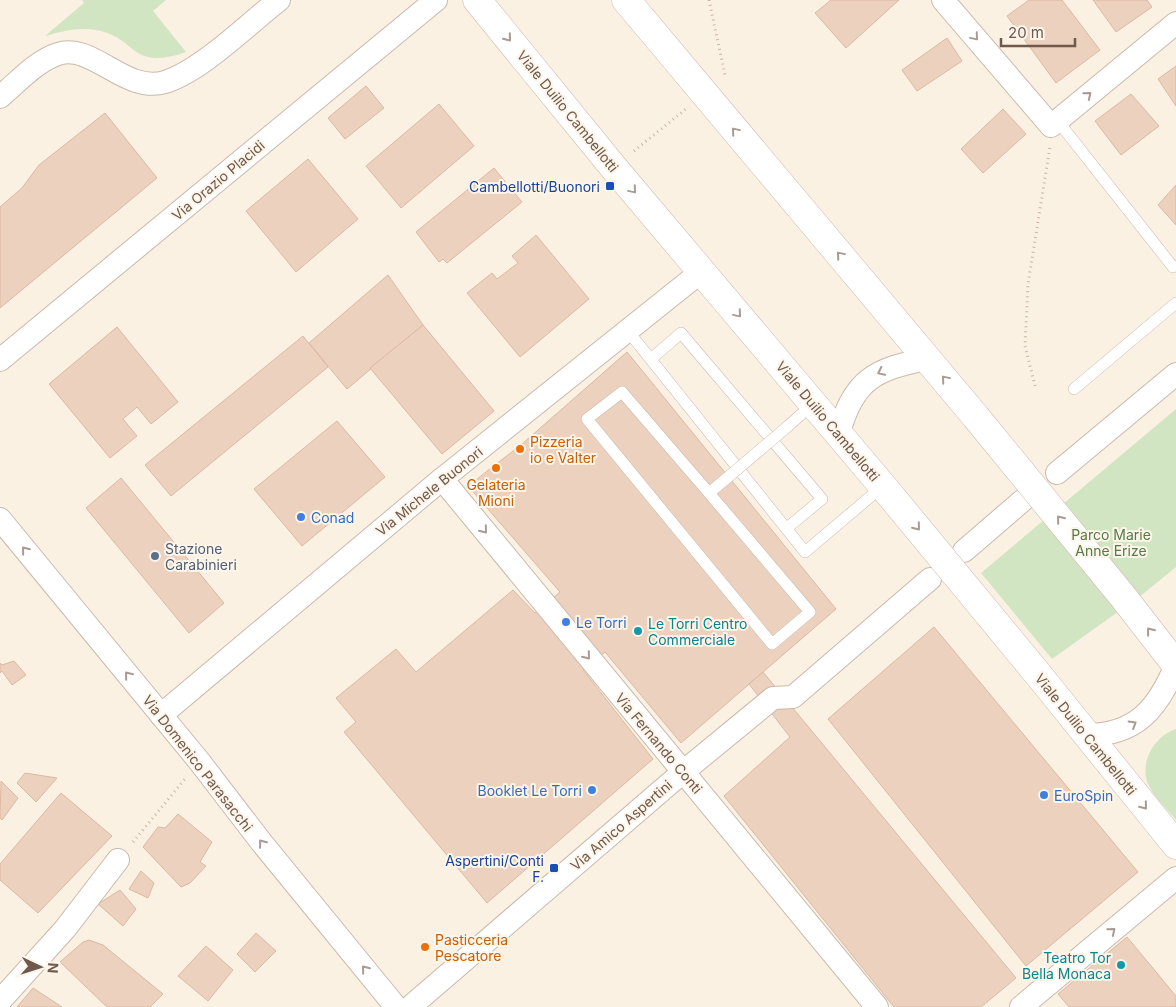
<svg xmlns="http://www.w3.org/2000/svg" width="1176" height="1007" viewBox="0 0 1176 1007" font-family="Inter,sans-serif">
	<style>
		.green { fill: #d1e5c3 }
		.building { fill: #ecd1be; stroke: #ddb8a0 }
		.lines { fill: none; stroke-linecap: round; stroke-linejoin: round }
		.service-casing { stroke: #c9b9ab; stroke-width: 12 }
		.minor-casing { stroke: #c9b9ab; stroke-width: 24 }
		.secondary-casing { stroke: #cebbac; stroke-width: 29 }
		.path { stroke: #d0b4a1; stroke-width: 3; stroke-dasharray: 1 4; stroke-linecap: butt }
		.service { stroke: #fff; stroke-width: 11 }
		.minor { stroke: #fff; stroke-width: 22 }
		.secondary { stroke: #fff; stroke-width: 28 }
		.service-bridge-casing { stroke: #c9b9ab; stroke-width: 12; stroke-linecap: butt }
		.secondary-bridge-casing { stroke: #cebbac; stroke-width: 29; stroke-linecap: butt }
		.service-bridge { stroke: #fff; stroke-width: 11 }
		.secondary-bridge { stroke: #fff; stroke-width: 28 }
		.oneway { stroke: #a99b94 }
		.transit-dot { fill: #1a4fb4; stroke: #fdf5e9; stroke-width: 2 }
		.food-dot { fill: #e8710a; stroke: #fdf5e9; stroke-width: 2 }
		.shop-dot { fill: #3f7fe0; stroke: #fdf5e9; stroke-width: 2 }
		.service-dot { fill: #5c6f8a; stroke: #fdf5e9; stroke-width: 2 }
		.culture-dot { fill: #0f9aa8; stroke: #fdf5e9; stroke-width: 2 }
		.labels { text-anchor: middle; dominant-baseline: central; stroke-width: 4; stroke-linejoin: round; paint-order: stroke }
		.street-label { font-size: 14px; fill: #6f594c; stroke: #fdf5e9 }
		.transit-label { font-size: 14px; fill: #164399; stroke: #fdf5e9; text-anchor: end }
		.food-label { font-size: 14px; fill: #c56008; stroke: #fdf5e9; text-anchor: start }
		.shop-label { font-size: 14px; fill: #366cbe; stroke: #fdf5e9; text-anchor: start }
		.park-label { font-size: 14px; fill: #557a48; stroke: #fdf5e9 }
		.service-label { font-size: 14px; fill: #4e5e75; stroke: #fdf5e9; text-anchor: start }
		.culture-label { font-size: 14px; fill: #0d838f; stroke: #fdf5e9; text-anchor: start }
	</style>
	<rect width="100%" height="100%" fill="#faf1e3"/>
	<g class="green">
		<path d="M82,0H166L153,11L186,52C172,57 152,62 138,53C130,48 124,41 116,37C92,24 69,29 45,36L84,3Z"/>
		<path d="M1176,409V567L1143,594L1052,659L981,573Z"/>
		<path d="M1176,729V820C1167,809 1155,798 1149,786C1138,764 1154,736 1176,729Z"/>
	</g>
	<g class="building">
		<path d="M831,0H899L846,48L815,13Z"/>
		<path d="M1029,0H1062L1100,50L1056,83L1007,16Z"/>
		<path d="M1093,0H1147L1152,7L1116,32Z"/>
		<path d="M947,38L962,61L917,91L902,70Z"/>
		<path d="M1176,66V106L1158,79Z"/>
		<path d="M366,86L384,108L345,139L328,118Z"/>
		<path d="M1131,94L1159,126L1121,155L1095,121Z"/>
		<path d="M439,104L474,146L401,208L366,166Z"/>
		<path d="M1003,109L1026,134L983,173L961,149Z"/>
		<path d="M105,113L157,178L0,308V207L22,188L39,165Z"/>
		<path d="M308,159L358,219L296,272L246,211Z"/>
		<path d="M494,168L522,202L447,263L443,259L439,262L416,232Z"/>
		<path d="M1176,185V225L1158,205Z"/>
		<path d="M536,235L589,299L520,357L467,293L492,273L497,279L518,263L512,256Z"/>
		<path d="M388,275L423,325L347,389L309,343Z"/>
		<path d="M423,325L494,411L442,454L370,368Z"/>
		<path d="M117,327L178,402L151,424L137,407L123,419L137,436L110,458L49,384Z"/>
		<path d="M303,336L328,367L171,496L145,465Z"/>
		<path d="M627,352L836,609L681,743L605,652L583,670L653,759L487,903L344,732L356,722L336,698L396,649L416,672L513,590L535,613L560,592L468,486L522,444Z"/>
		<path d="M337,421L385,477L302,546L254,489Z"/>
		<path d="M121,478L224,603L189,633L86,508Z"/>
		<path d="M934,627L1138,872L1026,966L828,719Z"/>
		<path d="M14,661L26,675L12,685L2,671L0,673V663L2,665Z"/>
		<path d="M763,672L1016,978L981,1007H894L724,796L790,737L749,684Z"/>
		<path d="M25,773L57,778L36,802L17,783Z"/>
		<path d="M1,781L18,798L2,820L0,818Z"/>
		<path d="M61,793L112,836L38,913L0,880V864Z"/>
		<path d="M178,814L212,842L200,862L206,866L190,883L181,887L143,847L158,827L165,828Z"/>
		<path d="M141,871L154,883L148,898L129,889Z"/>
		<path d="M120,890L136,909L123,926L98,904Z"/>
		<path d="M256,933L276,951L255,972L237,954Z"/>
		<path d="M1127,937L1176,996V1007H1069L1058,994Z"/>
		<path d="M89,940L103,945L163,994L150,1007H107L60,962L83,942Z"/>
		<path d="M206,946L233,970L208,1001L178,976Z"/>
		<path d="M33,988L62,1007H17Z"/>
	</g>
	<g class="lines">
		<g class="service-casing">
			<g id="service">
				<path d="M1057,120L1173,267"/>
				<path d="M628,331L805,552L883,486"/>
				<path d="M651,359L681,333L822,499L787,528"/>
				<path d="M1074,389L1176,303"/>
				<path d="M787,427L814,403"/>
				<path d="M709,493L810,612L772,644L587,419L622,392L709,493L727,478"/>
			</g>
		</g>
		<g class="minor-casing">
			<g id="minor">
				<path d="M943,0L1051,126L1176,23"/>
				<path d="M0,97C17,83 36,61 58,54C92,42 125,94 165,82C201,71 248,24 279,0"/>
				<path d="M0,360L436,0"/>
				<path d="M839,433C853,380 876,368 928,359"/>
				<path d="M1057,473L1176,374"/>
				<path d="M442,479L877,1007"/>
				<path d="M0,519L199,761L262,843L396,1007"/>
				<path d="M964,551L1022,501"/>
				<path d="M161,715L442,479L702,271"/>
				<path d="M1086,735C1137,735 1158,708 1176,665"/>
				<path d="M0,1001L65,929L118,860"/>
				<path d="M410,1007L683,772L773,698L793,697L930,579"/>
				<path d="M1021,1007L1176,878"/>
			</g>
		</g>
		<g class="secondary-casing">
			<g id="secondary">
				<path d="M477,0L614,168L886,490"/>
				<path d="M626,0L976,417"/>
				<path d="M1124,598L1176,665"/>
				<path d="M1037,673L1176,845"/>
			</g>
		</g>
		<g class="path">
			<path d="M709,0L725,75L723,77"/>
			<path d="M634,151L686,109"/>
			<path d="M1035,386L1025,346L1028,284L1050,147"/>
			<path d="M133,842L185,779"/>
		</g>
		<use href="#service" class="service"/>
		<use href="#minor" class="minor"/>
		<use href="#secondary" class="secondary"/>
		<g class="service-bridge-casing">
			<path id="service-bridge" d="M727,478L787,427"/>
		</g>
		<g class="secondary-bridge-casing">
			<g id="secondary-bridge">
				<path d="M976,417L1124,598"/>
				<path d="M886,490L1037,673"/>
			</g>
		</g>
		<use href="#service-bridge" class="service-bridge"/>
		<use href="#secondary-bridge" class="secondary-bridge"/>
	</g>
	<defs><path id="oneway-chevron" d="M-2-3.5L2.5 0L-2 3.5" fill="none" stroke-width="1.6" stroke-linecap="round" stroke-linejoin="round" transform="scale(1.25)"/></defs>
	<g class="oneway">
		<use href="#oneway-chevron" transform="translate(975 37) rotate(50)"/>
		<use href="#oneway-chevron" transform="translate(508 38) rotate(51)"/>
		<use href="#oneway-chevron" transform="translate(1088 95) rotate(-39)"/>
		<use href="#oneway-chevron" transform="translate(735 131) rotate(-130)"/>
		<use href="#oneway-chevron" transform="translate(633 190) rotate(50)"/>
		<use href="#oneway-chevron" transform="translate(840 255) rotate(-130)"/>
		<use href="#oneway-chevron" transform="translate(738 314) rotate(50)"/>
		<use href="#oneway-chevron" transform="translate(881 372) rotate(154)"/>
		<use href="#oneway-chevron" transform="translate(945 379) rotate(-130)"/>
		<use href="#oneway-chevron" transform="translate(1060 519) rotate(-129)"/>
		<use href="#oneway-chevron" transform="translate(917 527) rotate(51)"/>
		<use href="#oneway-chevron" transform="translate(484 530) rotate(51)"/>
		<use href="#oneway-chevron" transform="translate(25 550) rotate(-129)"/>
		<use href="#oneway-chevron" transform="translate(1150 631) rotate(-128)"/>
		<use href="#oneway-chevron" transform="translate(587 656) rotate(51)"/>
		<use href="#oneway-chevron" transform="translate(128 675) rotate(-129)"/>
		<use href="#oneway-chevron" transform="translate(1133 724) rotate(-31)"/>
		<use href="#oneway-chevron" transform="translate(1144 806) rotate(51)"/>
		<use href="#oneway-chevron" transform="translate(262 843) rotate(-128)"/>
		<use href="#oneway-chevron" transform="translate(1112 931) rotate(-40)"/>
		<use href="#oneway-chevron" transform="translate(365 969) rotate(-129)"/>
	</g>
	<g class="transit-dot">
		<rect x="605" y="181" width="10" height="10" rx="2.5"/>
		<rect x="549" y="863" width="10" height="10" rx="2.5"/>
	</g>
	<g class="food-dot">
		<circle cx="520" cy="449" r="5"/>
		<circle cx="496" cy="468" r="5"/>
		<circle cx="425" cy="947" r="5"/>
	</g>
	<g class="shop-dot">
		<circle cx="301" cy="517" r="5"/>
		<circle cx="566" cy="622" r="5"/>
		<circle cx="592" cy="790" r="5"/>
		<circle cx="1044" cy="795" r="5"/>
	</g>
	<circle class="service-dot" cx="155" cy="556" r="5"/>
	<g class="culture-dot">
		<circle cx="638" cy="631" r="5"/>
		<circle cx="1121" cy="965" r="5"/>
	</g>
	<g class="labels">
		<g class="street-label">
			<text transform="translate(568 111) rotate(51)">Viale Duilio Cambellotti</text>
			<text transform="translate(218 180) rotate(-40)">Via Orazio Placidi</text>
			<text transform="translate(828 421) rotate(50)">Viale Duilio Cambellotti</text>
			<text transform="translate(429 491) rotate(-39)">Via Michele Buonori</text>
			<text transform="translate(1086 734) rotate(51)">Viale Duilio Cambellotti</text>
			<text transform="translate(659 743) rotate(50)">Via Fernando Conti</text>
			<text transform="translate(198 763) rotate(52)">Via Domenico Parasacchi</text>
			<text transform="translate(621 825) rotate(-41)">Via Amico Aspertini</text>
		</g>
		<g class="transit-label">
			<text x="600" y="186">Cambellotti/Buonori</text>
			<text x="544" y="860">Aspertini/Conti<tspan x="544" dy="16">F.</tspan></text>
		</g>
		<g class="food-label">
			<text x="530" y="441">Pizzeria<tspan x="530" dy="16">io e Valter</tspan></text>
			<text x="496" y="484" text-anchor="middle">Gelateria<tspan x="496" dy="16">Mioni</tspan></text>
			<text x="435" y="939">Pasticceria<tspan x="435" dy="16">Pescatore</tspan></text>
		</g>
		<g class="shop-label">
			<text x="311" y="517">Conad</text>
			<text x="576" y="622">Le Torri</text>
			<text x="582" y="790" text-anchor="end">Booklet Le Torri</text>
			<text x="1054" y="795">EuroSpin</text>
		</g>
		<g class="park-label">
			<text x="1111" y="534">Parco Marie<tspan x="1111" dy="16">Anne Erize</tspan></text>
		</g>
		<g class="service-label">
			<text x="165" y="548">Stazione<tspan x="165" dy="16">Carabinieri</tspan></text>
		</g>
		<g class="culture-label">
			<text x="648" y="623">Le Torri Centro<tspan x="648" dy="16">Commerciale</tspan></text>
			<text x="1111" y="957" text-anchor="end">Teatro Tor<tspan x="1111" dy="16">Bella Monaca</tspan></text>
		</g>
	</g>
	<g transform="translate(40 967) rotate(94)" stroke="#fdf5e9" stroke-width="4" paint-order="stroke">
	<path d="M0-4L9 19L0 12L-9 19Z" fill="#6f594c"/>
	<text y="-8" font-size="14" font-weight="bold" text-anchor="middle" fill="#6f594c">N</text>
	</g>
	<path d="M1001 38v8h74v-8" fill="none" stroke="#6f594c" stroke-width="2.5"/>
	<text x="1008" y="38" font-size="15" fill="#6f594c" stroke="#fdf5e9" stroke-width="4" paint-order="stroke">20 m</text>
</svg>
